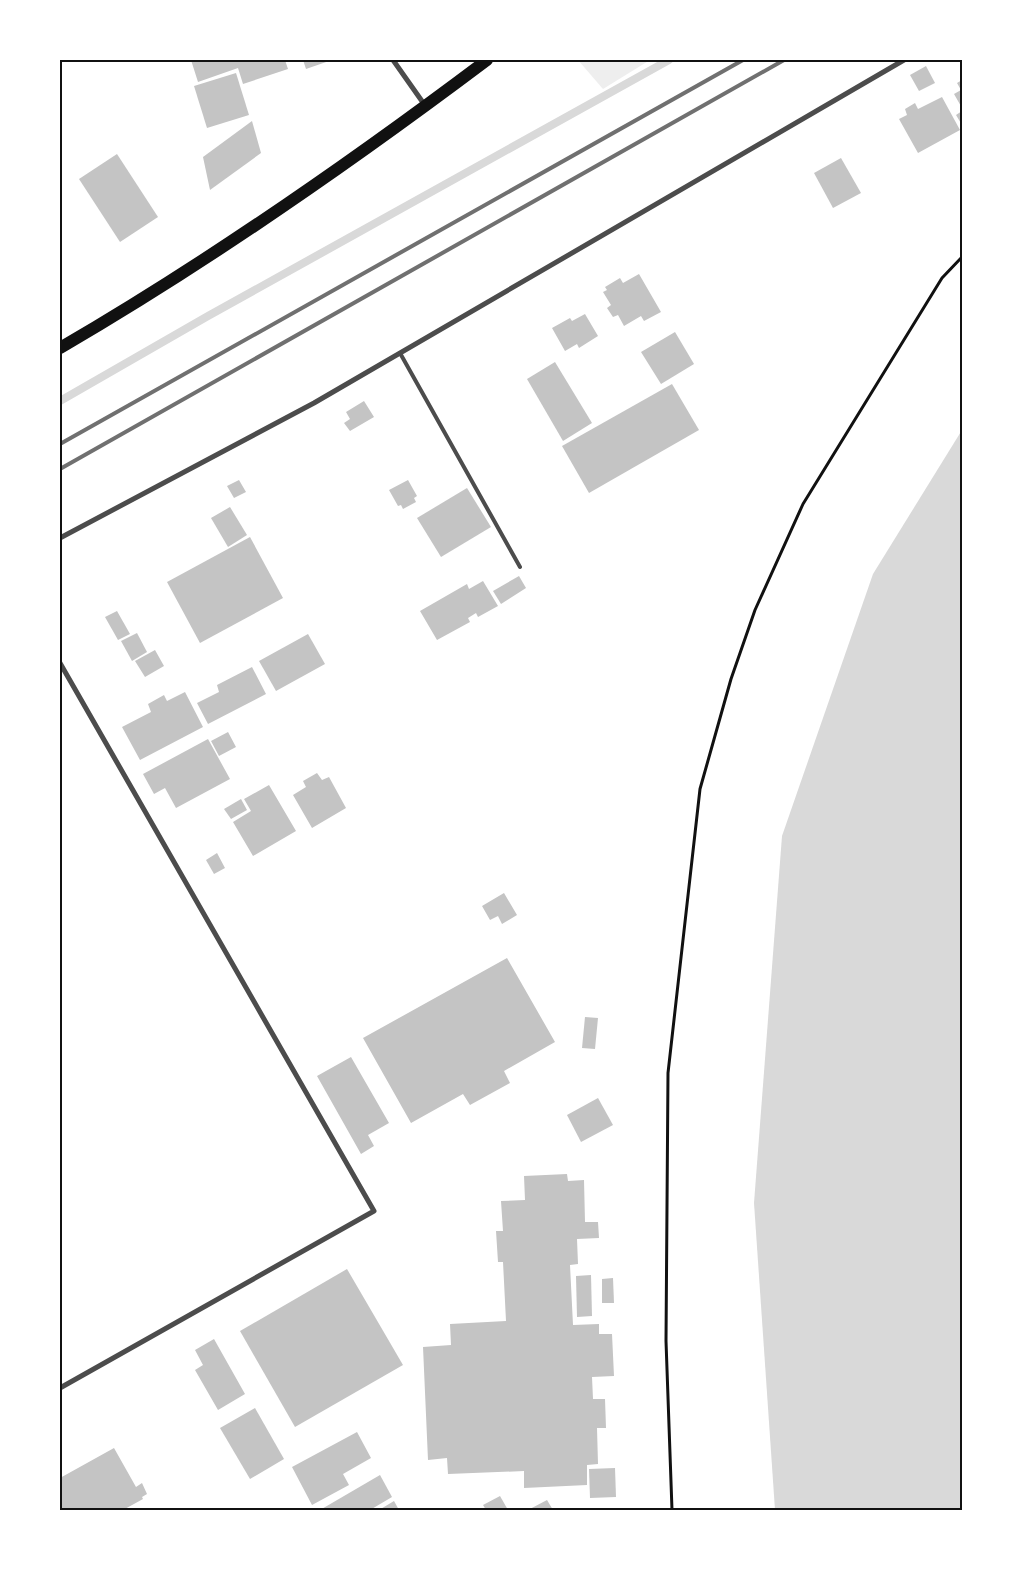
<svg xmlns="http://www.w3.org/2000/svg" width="1022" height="1570" viewBox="0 0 1022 1570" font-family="'Noto Sans',sans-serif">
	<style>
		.green { fill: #eee }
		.water { fill: #d9d9d9 }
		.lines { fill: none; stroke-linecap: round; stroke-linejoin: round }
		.stream { stroke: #d9d9d9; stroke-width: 8 }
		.building { fill: #c4c4c4 }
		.path { stroke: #111; stroke-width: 3 }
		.service { stroke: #4c4c4c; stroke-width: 4 }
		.minor { stroke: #4c4c4c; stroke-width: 5 }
		.primary { stroke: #111; stroke-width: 12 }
		.rail { stroke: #707070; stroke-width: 4 }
		.neatline { fill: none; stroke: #111; stroke-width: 2 }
	</style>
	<rect width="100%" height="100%" fill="#fff"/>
	<path class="green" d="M578,60H650L603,89Z"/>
	<path class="water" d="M962,430V1510H775L754,1203L782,836L873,574Z"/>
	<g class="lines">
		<path class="stream" d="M60,401L208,316L669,60"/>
	</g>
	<g class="building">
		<path d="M191,60H285L288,69L243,84L238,68L198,82Z"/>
		<path d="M303,60H332L306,69Z"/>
		<path d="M926,66L935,83L919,91L910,75Z"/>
		<path d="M236,73L249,115L207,128L194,86Z"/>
		<path d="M962,80V108L954,94L961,90L957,83Z"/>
		<path d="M942,97L960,130L918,153L899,119L907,115L905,109L915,103L918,109Z"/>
		<path d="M962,111V125L956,115Z"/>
		<path d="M252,121L261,153L210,190L203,157Z"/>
		<path d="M117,154L158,217L120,242L79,179Z"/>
		<path d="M841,158L861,193L833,208L814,173Z"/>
		<path d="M639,274L661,312L644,321L641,316L624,326L618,315L613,317L607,308L611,305L603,292L607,290L605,287L620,278L623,283Z"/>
		<path d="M585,314L598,336L579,348L577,344L565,351L552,328L570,318L572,321Z"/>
		<path d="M675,332L694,364L661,384L641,352Z"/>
		<path d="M555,362L592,423L563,441L527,379Z"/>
		<path d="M672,384L699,430L589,493L562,446Z"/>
		<path d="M364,401L374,417L350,431L344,423L350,419L346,412Z"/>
		<path d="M239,480L246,492L234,498L227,486Z"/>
		<path d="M408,480L417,496L414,498L416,502L403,509L401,505L398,506L389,490Z"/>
		<path d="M467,488L491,527L441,557L417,518Z"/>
		<path d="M230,507L247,535L228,547L211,518Z"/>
		<path d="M250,537L283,598L200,643L167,582Z"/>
		<path d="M519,576L526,588L501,604L493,591Z"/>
		<path d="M483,581L498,606L478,617L476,613L468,618L470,622L437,640L420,611L467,584L469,589Z"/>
		<path d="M117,611L130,634L118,640L105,617Z"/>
		<path d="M137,633L147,652L132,661L121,641Z"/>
		<path d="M308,634L325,664L276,691L259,661Z"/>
		<path d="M155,650L164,666L145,677L135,661Z"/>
		<path d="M252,667L266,694L208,724L197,703L219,692L217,685Z"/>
		<path d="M185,692L203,727L140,760L122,727L151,712L148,704L164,695L167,701Z"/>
		<path d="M228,732L236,747L219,756L211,741Z"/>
		<path d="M208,739L230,779L176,808L165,788L154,794L143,774Z"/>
		<path d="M317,773L322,780L329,777L346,808L312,828L293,795L306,787L303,781Z"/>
		<path d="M269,785L296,831L253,856L233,822L251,811L244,799Z"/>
		<path d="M241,799L247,810L231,819L224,809Z"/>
		<path d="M217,853L225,868L214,874L206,860Z"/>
		<path d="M504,893L517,915L502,924L498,916L490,920L482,906Z"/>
		<path d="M507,958L555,1042L504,1071L510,1083L470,1105L463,1094L411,1123L363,1038Z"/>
		<path d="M585,1017L598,1018L595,1049L582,1048Z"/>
		<path d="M351,1057L389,1123L368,1135L374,1146L361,1154L317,1076Z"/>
		<path d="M598,1098L613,1125L581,1142L567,1115Z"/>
		<path d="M567,1174L568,1181L584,1180L585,1222H598L599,1238L577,1239L578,1264L570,1265L573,1325L599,1324V1334H612L614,1376L592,1377L593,1399H605L606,1428H597L598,1464L587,1465V1485L524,1488V1471L448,1474L447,1458L428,1460L423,1347L451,1345L450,1324L506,1321L503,1262H498L496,1231H503L501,1201L525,1200L524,1176Z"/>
		<path d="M347,1269L403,1365L295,1427L240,1331Z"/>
		<path d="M591,1275L592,1316L577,1317L576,1276Z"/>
		<path d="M613,1278L614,1303H602V1279Z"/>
		<path d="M214,1339L245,1394L218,1410L195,1370L203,1365L195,1350Z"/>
		<path d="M255,1408L284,1459L250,1479L220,1428Z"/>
		<path d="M357,1432L371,1458L343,1474L349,1485L312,1505L292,1467Z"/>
		<path d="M114,1448L136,1487L142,1483L147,1494L142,1497L143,1499L123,1510H60V1478Z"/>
		<path d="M615,1468L616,1497L590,1498L589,1469Z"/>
		<path d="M380,1475L392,1497L370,1510H320Z"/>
		<path d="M500,1496L508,1510H486L483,1505Z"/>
		<path d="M547,1500L553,1510H528Z"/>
		<path d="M394,1501L399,1510H379Z"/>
	</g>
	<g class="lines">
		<path class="path" d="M672,1510L666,1341L668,1073L700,789L731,679L755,610L803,504L942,278L962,257"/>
		<path class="service" d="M400,353L520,567"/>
		<g class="minor">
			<path d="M393,60L424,104"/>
			<path d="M60,538L314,403L904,60"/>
			<path d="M60,663L374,1211L60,1388"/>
		</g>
		<path class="primary" d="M60,348C208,262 350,163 487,60"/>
		<g class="rail">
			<path d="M60,444L743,60"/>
			<path d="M60,469L784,60"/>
		</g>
	</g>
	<rect width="1022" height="1570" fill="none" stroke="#ffffff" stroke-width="122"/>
	<rect x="61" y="61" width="900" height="1448" class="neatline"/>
</svg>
